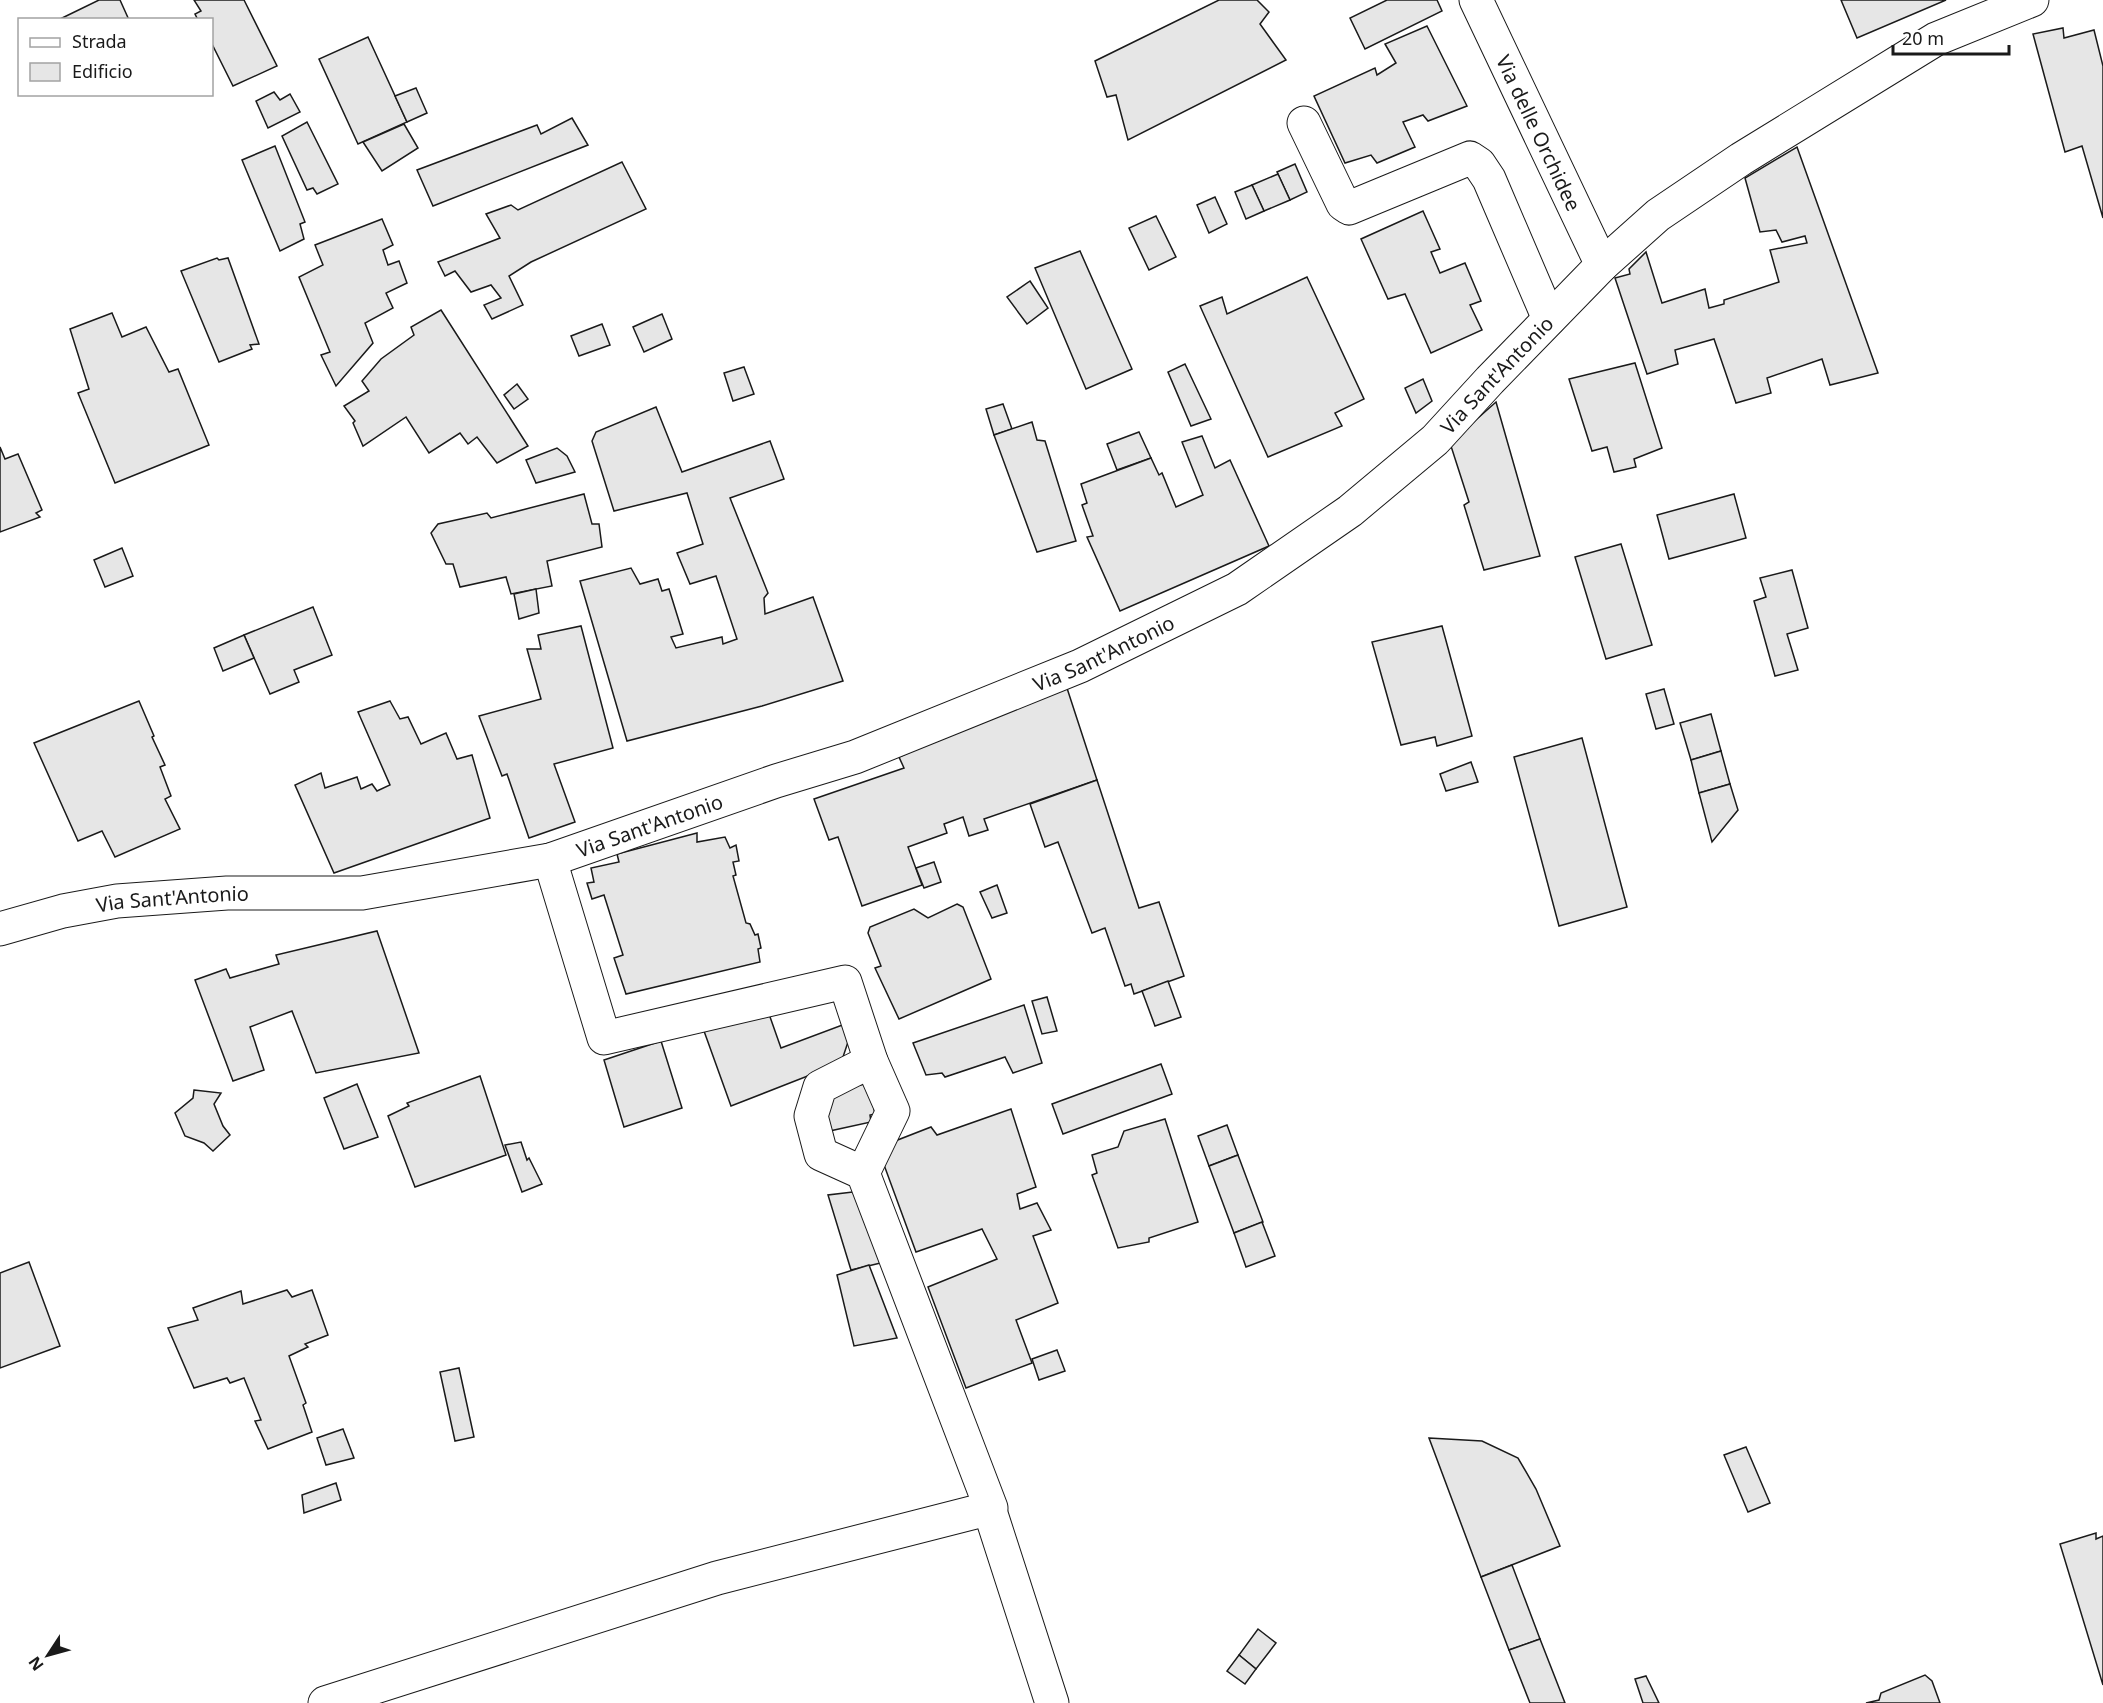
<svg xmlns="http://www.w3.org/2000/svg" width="2103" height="1703" viewBox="0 0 2103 1703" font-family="'Noto Sans',sans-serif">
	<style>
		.building { fill: #e6e6e6; stroke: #1a1a1a; stroke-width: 1.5 }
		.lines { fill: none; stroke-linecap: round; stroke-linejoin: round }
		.street-casing { stroke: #1a1a1a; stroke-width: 35 }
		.street { stroke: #fff; stroke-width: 33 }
		.labels { text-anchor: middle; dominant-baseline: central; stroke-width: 4.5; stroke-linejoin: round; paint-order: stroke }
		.street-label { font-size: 20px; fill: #1a1a1a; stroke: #fff }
	</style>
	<rect width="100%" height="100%" fill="#fff"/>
	<g class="building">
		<path d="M99,0H120L129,20H58Z"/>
		<path d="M194,0H244L277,66L233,86L212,44V20H198L195,14L201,11Z"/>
		<path d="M1219,0H1257L1269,12L1260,24L1286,60L1128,140L1116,95L1107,97L1095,61Z"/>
		<path d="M1387,0H1437L1442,11L1365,49L1350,18Z"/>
		<path d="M1841,0H1946L1857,38Z"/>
		<path d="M1427,26L1467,106L1428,121L1423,115L1403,122L1415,147L1377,163L1371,155L1345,163L1314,96L1375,68L1377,75L1396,63L1385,44Z"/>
		<path d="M2063,28L2064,38L2094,30L2103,66V218L2082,146L2065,152L2033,34Z"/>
		<path d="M368,37L407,122L358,144L319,59Z"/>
		<path d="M416,88L427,113L407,122L395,96Z"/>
		<path d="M274,92L280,100L290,94L300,112L268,128L256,101Z"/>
		<path d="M572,118L588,145L433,206L417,170L537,125L541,134Z"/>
		<path d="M307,122L338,184L317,194L313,188L307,190L282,136Z"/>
		<path d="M404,124L418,148L382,171L363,142Z"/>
		<path d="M275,146L305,222L300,224L304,239L280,251L242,160Z"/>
		<path d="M1797,147L1878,373L1830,385L1822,359L1767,378L1771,393L1736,403L1714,339L1675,350L1678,364L1647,374L1615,278L1630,274L1629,269L1646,252L1662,303L1705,289L1709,308L1724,304V300L1779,282L1770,250L1807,243L1805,236L1782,242L1776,230L1760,232L1745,178Z"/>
		<path d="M622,162L646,209L531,262L509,276L523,305L492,319L484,305L501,298L491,285L471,292L455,271L445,276L438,262L500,238L486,214L511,205L518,210Z"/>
		<path d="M1295,164L1307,192L1290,200L1277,172Z"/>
		<path d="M1278,174L1290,200L1264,211L1252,185Z"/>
		<path d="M1252,185L1264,211L1246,219L1235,192Z"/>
		<path d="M1215,197L1227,224L1209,233L1197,205Z"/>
		<path d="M1423,211L1440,249L1431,252L1440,273L1465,263L1481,301L1470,305L1482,330L1431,353L1405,294L1388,299L1361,239Z"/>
		<path d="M1156,216L1176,257L1149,270L1129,228Z"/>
		<path d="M382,219L393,245L383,250L388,265L399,261L407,283L386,293L393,308L365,323L373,343L336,386L321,355L330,352L299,277L323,265L315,245Z"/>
		<path d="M1080,251L1132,369L1086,389L1035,268Z"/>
		<path d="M217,258L219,260L228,258L259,344L250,345L252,349L219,362L181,271Z"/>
		<path d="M1307,277L1364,399L1335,413L1342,426L1268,457L1200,306L1222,297L1227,314Z"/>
		<path d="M1030,281L1048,308L1027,324L1007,297Z"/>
		<path d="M441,310L528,446L497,463L477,437L468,444L460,433L429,453L406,417L363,446L353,423L355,421L344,406L369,391L362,381L381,359L414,335L411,327Z"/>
		<path d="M112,313L122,337L146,327L169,372L178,369L209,445L115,483L78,393L89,389L70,329Z"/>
		<path d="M662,314L672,339L644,352L633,327Z"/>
		<path d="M602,324L610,345L579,356L571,336Z"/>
		<path d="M1635,363L1662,448L1634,459L1636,467L1614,472L1607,447L1592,451L1569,379Z"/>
		<path d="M1185,364L1211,419L1191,426L1168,372Z"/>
		<path d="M744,367L754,394L733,401L724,373Z"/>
		<path d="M1423,379L1432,401L1416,413L1405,388Z"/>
		<path d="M517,384L528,399L514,409L504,395Z"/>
		<path d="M1496,402L1540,556L1484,570L1464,505L1469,502L1450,443Z"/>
		<path d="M1003,404L1012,429L994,435L986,409Z"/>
		<path d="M656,407L682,472L770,441L784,479L730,498L768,593L764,598L765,614L813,597L843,681L762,706L627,741L580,581L631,568L640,584L658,579L662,591L669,589L683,634L671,637L676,648L722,637L723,644L737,639L716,576L690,584L677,553L703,544L687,493L614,511L592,441L596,432Z"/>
		<path d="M1032,422L1037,440L1045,441L1076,541L1037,552L994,435Z"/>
		<path d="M1139,432L1151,458L1117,470L1107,444Z"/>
		<path d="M1202,436L1215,468L1230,460L1269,546L1120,611L1087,537L1093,536L1082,505L1087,503L1081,484L1151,458L1159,475L1162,473L1176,507L1203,495L1182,442Z"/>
		<path d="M0,447L5,459L18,454L42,510L36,513L40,517L0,532Z"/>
		<path d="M557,448L567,456L575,472L536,483L526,460Z"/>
		<path d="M584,494L592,524H599L602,547L547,561L552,586L511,594L506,577L460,587L453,564H446L431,533L438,524L487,513L491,518Z"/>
		<path d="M1734,494L1746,538L1669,559L1657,515Z"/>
		<path d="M1621,544L1652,645L1606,659L1575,557Z"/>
		<path d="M122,548L133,576L105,587L94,560Z"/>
		<path d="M1792,570L1808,628L1787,634L1798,670L1775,676L1754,601L1766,597L1760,578Z"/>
		<path d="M536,589L539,613L519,619L514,594Z"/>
		<path d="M313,607L332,655L294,670L299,682L270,694L244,635Z"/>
		<path d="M581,626L613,748L554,764L575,822L529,838L507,774L502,776L479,716L541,699L527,649H541L538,635Z"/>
		<path d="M1442,626L1472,736L1437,746L1435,737L1401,745L1372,642Z"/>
		<path d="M244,635L254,658L223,671L214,648Z"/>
		<path d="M1065,682L1097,780L984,819L988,830L969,836L963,817L944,824L947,833L908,847L922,885L862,906L838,837L829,840L814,799L904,768L899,757Z"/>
		<path d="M1664,689L1674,724L1656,729L1646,694Z"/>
		<path d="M139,701L154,736L152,737L165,765L160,767L171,796L165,799L180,829L115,857L102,831L78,841L34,743Z"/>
		<path d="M390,701L400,719L408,717L421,744L446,733L457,759L472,755L490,818L334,873L295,785L321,773L325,788L357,777L361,789L372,784L377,791L390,785L358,712Z"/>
		<path d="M1711,714L1721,751L1691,760L1680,723Z"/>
		<path d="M1582,738L1627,907L1559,926L1514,757Z"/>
		<path d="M1721,751L1730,784L1699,793L1691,760Z"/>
		<path d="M1471,762L1478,782L1446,791L1440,774Z"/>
		<path d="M1097,780L1139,908L1159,902L1184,976L1134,994L1131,984L1125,986L1105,928L1092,933L1058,842L1045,847L1030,804Z"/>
		<path d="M1730,784L1738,810L1712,842L1699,793Z"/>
		<path d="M697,833V842L725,837L730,848L736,845L739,861L733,862L736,875L733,876L746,923L750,924L755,935L758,934L761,948L758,949L760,962L626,994L614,958L623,955L604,895L592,899L587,883L594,882L591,868L619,862L617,854Z"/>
		<path d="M934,862L941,882L924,888L916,868Z"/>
		<path d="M997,885L1007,913L992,918L980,892Z"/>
		<path d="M957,904L963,907L991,979L899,1019L875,968L881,966L868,933L870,927L914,909L928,918Z"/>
		<path d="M377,931L419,1053L316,1073L292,1011L250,1027L264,1070L233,1081L195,980L226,969L230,978L279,964L276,955Z"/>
		<path d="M1168,981L1181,1017L1155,1026L1142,991Z"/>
		<path d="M1047,997L1057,1031L1042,1034L1032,1001Z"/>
		<path d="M1024,1005L1042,1063L1013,1073L1005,1057L945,1077L942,1073L926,1075L913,1043Z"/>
		<path d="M769,1014L781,1048L845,1024L848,1042L841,1063L731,1106L704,1031Z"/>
		<path d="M661,1041L682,1108L624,1127L604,1060Z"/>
		<path d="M1161,1064L1172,1094L1063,1134L1052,1104Z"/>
		<path d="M480,1076L506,1155L415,1187L388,1116L409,1106L407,1103Z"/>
		<path d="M869,1083L875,1114L870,1115L871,1122L825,1132L822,1094Z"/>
		<path d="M357,1084L378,1137L344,1149L324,1098Z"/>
		<path d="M194,1090L221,1093L214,1104L223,1126L230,1135L213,1151L204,1143L185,1136L175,1113L193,1098Z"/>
		<path d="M1011,1109L1036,1187L1017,1194L1020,1209L1037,1203L1051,1230L1033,1236L1058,1303L1016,1320L1032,1363L966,1388L928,1287L997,1259L982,1229L916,1252L880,1154L890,1143L931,1127L937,1135Z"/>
		<path d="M1165,1119L1198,1222L1149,1238V1242L1118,1248L1092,1175L1097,1173L1092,1155L1118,1147L1124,1131Z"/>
		<path d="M1227,1125L1238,1155L1209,1166L1198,1136Z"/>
		<path d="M521,1142L527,1160L529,1158L542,1184L522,1192L505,1145Z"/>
		<path d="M1238,1155L1263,1222L1234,1233L1209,1166Z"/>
		<path d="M861,1191L889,1261L851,1270L828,1195Z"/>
		<path d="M1262,1222L1275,1256L1246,1267L1234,1233Z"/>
		<path d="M29,1262L60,1346L0,1368V1273Z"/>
		<path d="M869,1265L897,1338L854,1346L837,1275Z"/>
		<path d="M287,1290L292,1297L312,1290L328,1335L305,1344L308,1347L289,1356L306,1403L303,1405L312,1432L268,1449L255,1421L261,1420L244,1378L230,1383L227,1378L194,1388L168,1328L198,1320L193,1308L241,1291L243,1304Z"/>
		<path d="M1057,1350L1065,1371L1039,1380L1032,1359Z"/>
		<path d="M459,1368L474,1437L455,1441L440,1372Z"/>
		<path d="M343,1429L354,1458L326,1465L317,1438Z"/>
		<path d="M1429,1438L1482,1441L1518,1458L1536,1489L1560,1546L1481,1577Z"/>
		<path d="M1746,1447L1770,1503L1748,1512L1724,1455Z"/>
		<path d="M336,1483L341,1500L304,1513L302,1495Z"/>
		<path d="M2096,1533V1539L2103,1536V1685L2060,1544Z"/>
		<path d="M1512,1565L1540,1639L1509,1650L1481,1577Z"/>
		<path d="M1258,1629L1276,1643L1256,1669L1239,1655Z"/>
		<path d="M1540,1639L1565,1703H1530L1509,1650Z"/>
		<path d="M1239,1655L1256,1669L1245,1684L1227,1671Z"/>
		<path d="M1925,1675L1932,1681L1940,1703H1866L1879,1700L1881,1693Z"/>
		<path d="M1646,1676L1659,1703H1643L1635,1679Z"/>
	</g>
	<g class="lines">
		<g class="street-casing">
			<g id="street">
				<path id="s1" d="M1476,0L1602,265"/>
				<path d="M1304,123L1343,204L1349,208L1470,158L1479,164L1489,179L1549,319"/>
				<path d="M550,860L604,1038L845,982L871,1061L893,1111L863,1173"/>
				<path id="s2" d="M0,929L63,911L117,901L227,893H362L550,860L776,781L855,757L1080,666L1237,589L1350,511L1435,440L1490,380L1602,265L1658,215L1741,159L1936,39L2032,0"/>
				<path d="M991,1514L1052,1703"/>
				<path d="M325,1703L717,1578L991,1508L863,1173L821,1154L811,1116L820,1087L871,1061"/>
			</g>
		</g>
		<use href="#street" class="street"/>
	</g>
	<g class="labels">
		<g class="street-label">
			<text stroke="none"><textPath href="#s1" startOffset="147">Via delle Orchidee</textPath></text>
			<text stroke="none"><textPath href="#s2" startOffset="1634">Via Sant'Antonio</textPath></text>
			<text stroke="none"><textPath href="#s2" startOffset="1148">Via Sant'Antonio</textPath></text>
			<text stroke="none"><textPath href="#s2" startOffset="662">Via Sant'Antonio</textPath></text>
			<text stroke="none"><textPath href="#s2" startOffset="176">Via Sant'Antonio</textPath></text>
		</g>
	</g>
	<rect x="18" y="18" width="195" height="78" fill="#ffffff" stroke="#a3a3a3" stroke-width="1.5"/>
	<rect x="30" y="38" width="30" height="9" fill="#ffffff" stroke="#a3a3a3" stroke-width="1.5"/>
	<text x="72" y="48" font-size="18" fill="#1a1a1a">Strada</text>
	<rect x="30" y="63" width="30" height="18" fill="#e6e6e6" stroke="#a3a3a3" stroke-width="1.5"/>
	<text x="72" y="78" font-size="18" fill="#1a1a1a">Edificio</text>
	<g transform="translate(48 1655) rotate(234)" stroke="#ffffff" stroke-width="4.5" paint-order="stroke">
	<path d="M0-4.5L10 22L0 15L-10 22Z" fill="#1a1a1a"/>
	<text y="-9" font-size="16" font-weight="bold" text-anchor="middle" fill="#1a1a1a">N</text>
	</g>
	<path d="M1893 45v9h116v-9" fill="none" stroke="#1a1a1a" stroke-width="3"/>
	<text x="1902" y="45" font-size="18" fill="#1a1a1a" stroke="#ffffff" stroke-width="4.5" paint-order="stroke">20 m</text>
</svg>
